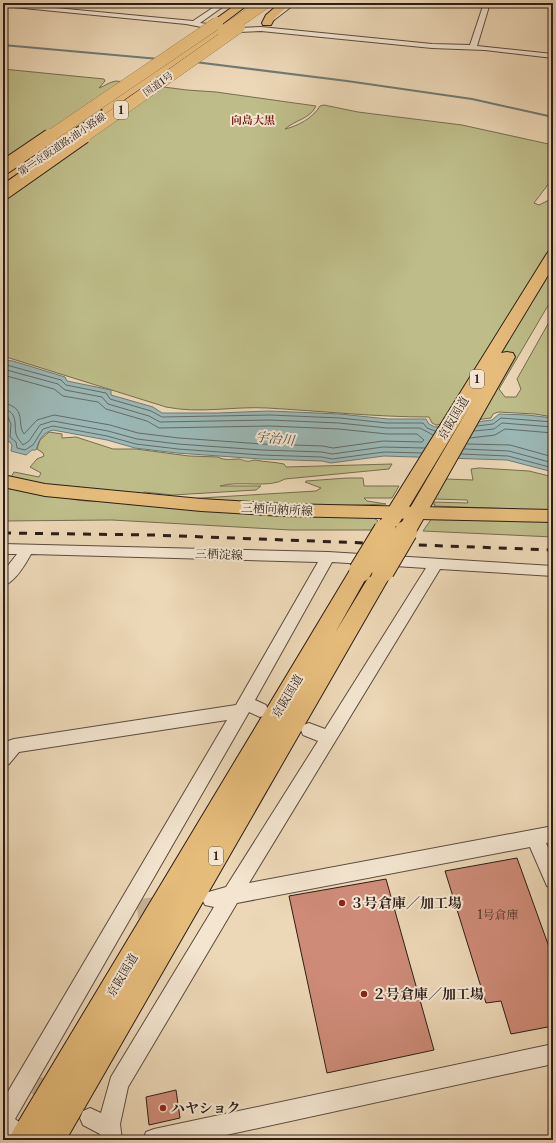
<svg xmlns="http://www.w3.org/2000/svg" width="556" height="1143" viewBox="0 0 556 1143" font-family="'Libre Caslon Text','Noto Serif JP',serif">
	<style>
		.green { fill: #bebd89; stroke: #756e50 }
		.water { fill: #9bb8b6; stroke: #6f7a76 }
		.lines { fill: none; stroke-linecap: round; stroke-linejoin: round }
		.shore { stroke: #646b66; stroke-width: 1 }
		.stream { stroke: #6f7a76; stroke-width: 2 }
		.building { fill: #ce8b78; stroke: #2c1e17 }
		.minor-tunnel { stroke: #c6b296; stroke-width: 19; stroke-dasharray: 19 10; stroke-linecap: butt }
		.minor-casing { stroke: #5c4c3f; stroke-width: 2 }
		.major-casing { stroke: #2c1e17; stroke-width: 2 }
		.highway-casing { stroke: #2c1e17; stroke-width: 2 }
		.minor { fill: #f3e5d0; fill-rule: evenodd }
		.major { fill: #e6bc7b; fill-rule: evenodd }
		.highway { fill: #e6bc7b; fill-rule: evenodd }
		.rail { stroke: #2c1e17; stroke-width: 3; stroke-dasharray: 8 8; stroke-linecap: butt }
		.highway-bridge-far2-casing { stroke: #2c1e17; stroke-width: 12; stroke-linecap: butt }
		.highway-bridge-far1-casing { stroke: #2c1e17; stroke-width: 16; stroke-linecap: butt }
		.highway-bridge-casing { stroke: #2c1e17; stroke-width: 24; stroke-linecap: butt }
		.highway-bridge-far2 { stroke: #e6bc7b; stroke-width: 12 }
		.highway-bridge-far1 { stroke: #e6bc7b; stroke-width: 14 }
		.highway-bridge { stroke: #e6bc7b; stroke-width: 22 }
		.poi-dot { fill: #8f2418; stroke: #f3e5d0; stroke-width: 1.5 }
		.labels { text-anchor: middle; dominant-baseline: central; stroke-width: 4; stroke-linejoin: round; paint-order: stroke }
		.far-street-label { font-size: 10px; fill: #2c1e17; stroke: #f3e5d0 }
		.shield { fill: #f3e5d0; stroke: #685a4e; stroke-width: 1 }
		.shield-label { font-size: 11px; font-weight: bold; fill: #2c1e17 }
		.far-neighbourhood-label { font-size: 11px; font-weight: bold; fill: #7a1f14; stroke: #f3e5d0 }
		.street-label { font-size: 12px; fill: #2c1e17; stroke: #f3e5d0 }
		.near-number-label { font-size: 12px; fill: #54392f }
		.water-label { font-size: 13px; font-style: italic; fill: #4d4c47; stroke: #f3e5d0 }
		.near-poi-label { font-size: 14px; font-weight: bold; fill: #2c1e17; stroke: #f3e5d0; text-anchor: start }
	</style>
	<rect width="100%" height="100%" fill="#ecd7b6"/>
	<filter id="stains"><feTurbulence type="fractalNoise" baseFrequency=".005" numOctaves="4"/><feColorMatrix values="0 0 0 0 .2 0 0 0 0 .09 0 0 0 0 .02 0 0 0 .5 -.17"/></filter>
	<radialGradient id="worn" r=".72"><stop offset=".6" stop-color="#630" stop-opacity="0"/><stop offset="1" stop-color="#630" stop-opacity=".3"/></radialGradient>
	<g class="green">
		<path d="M3,69L104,79L105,81L99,88C105,86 109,82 116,81L187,90L216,92L316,106C310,119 295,120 285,129C298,126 313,118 320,106L324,105L358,112L462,125L553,145V178L534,203L539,205L553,198V297L499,389L505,397H516L521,389L517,379L553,315V417L535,414L498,412L493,414L491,418L436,425L432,423L429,417C375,417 321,411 267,408C234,406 200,414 166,407L3,356Z"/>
		<path d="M49,432L62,434V438L76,437L113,449H136L189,456L218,457C225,461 232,459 240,459C240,459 245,461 246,461C249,462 252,460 255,460C265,462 275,462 284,464L286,467L392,464L389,469L285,479C269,489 239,480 220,486H261L256,490L173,495L144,492L141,498L72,490L11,477L14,472L39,477L41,473L30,467L37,459L44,456L43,453L37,449L40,440Z"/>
		<path d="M479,468L529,471L553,477V510L523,511L516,509L434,506L435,504H432V502L468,503L467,500L434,499L445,479L473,480L471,469Z"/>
		<path d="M347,478H363L364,486H399L392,498H364L367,501L386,504C319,508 251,502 184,499L316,491L321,488L305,482L306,481Z"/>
		<path d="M3,484L59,495C73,501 93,503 107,499L370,515L378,521L371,530H291L112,520L3,521Z"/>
		<path d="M432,518L553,520V537L423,531Z"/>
	</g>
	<path class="water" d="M3,360L13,361L65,377L67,381L111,390V395L153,407L162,413H217L269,411L340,414L388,419H426L429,424L435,427L492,420L499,414L527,415L553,418V472L507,460L384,456L331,463L322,461L261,459L177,453L135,448L107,440L53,430C42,433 39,440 36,450H32L26,455L11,451L12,445L10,442L3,440L6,433L7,425L3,416Z"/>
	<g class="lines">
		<g class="shore">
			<path d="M3,364L61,380L66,385L106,393L110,399L151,411L162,417L270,415L340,418L387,423H423L427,428L435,431"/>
			<path d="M3,369L58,384L65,390L102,397L108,404L149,416L160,422L270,420L339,423L387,428H420L433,435"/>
			<path d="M3,375L54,389L63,396L98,402L106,409L147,421L159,428L270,426L339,429L387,434H417L424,440L422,442L383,441L333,448L323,446L262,444L179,438L138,433L110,425L54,415L37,420L24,434C16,423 28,408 3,403"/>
			<path d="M3,409C18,412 14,423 16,434C17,438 21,442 23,445L29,441L40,425L53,421L108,431L137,439L178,444L262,450L322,452L332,454L383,447L425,448"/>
			<path d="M3,414L7,415L11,424L10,437L16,442L17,448L25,450L33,445L43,429L53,426L107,436L136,444L178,449L261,455L322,457L332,459L384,452L422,453"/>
			<path d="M477,426L493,424L501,418L553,422"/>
			<path d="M474,431L494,429L502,423L553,427"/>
			<path d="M470,438L495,435L505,429L553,433"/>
			<path d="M467,444L510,445L553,457"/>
			<path d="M464,449L509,451L553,463"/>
			<path d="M461,454L508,456L553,468"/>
		</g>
		<g class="stream">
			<path d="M3,45L159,59"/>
			<path d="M195,62L347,81L472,99L553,117"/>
		</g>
	</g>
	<g class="building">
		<path d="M517,858L553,958V1026L511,1034L501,1001L486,1003L445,871Z"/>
		<path d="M386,879L434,1050L327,1073L289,896Z"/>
		<path d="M176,1090L180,1118L149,1125L146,1097Z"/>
	</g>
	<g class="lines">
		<g class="minor-tunnel">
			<path d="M137,909L165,905"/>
			<path d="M36,1085L56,1097"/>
		</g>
		<g class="minor-casing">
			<g id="minor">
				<path d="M3,3L193,21L220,3H228L200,23L239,28L261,27L432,44L470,45L484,3H490L477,46L553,54V58L485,50L432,48L261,31L239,32L217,30L186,24L3,6Z"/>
				<path d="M289,3H296L270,23H266V21Z"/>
				<path d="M3,544L328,552L553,566V576L440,569L249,883L553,826V842L546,843L553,859V889L547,886L530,847L237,903L128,1087L120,1124L122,1140H100V1134L83,1125L80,1118L83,1111L90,1108L101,1113L111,1077L214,907L205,905L202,899L205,893L226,887L318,741L303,735L301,730L303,725L309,723L325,729L426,568L332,562L255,700L266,705L268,710L266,715L260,717L249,712L15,1119L33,1132L36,1140H7L3,1138V1100L227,720L19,752L9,764L3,766V747L8,741L14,739L236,705L318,562L31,554C25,565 15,582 3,586V572L17,554H3Z"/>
				<path d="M553,1044V1064L203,1140H143L146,1132L154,1129Z"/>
			</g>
		</g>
		<g class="major-casing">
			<path id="major" d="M3,475L45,484L201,499L283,504L553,510V522L283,516L201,511L45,496L3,487Z"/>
		</g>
		<g class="highway-casing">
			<g id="highway">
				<path d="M238,3H250L221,25H213L212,23L213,21Z"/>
				<path d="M280,3H291L274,19L271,25H263L262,23L266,15Z"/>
				<path d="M217,28L222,31L221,33L124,100L127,103L125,106L66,148L61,149L56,147L8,180L3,181V171L66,128L70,127L75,129L103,110L100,107L102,104L213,29Z"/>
				<path d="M553,251V267L501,353L507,352L513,353L515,357L413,537L406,539L399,537L396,532L471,404L392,535L385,537L378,535L375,530L378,525L546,255L548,252Z"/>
				<path d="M360,563L367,565L370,571L335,633L376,565L383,563L390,565L393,571L66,1140H9L14,1129L353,565Z"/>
			</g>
		</g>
		<use href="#minor" class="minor"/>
		<use href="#major" class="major"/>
		<use href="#highway" class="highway"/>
		<path class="rail" d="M3,533L152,535L553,550"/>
		<g class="highway-bridge-far2-casing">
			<g id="highway-bridge-far2">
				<path d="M224,31L265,3"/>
				<path d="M49,137L217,23"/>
				<path d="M83,137L239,27"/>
			</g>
		</g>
		<g class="highway-bridge-far1-casing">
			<g id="highway-bridge-far1">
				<path d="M3,168L50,136"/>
				<path d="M3,193L84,136"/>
			</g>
		</g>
		<g class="highway-bridge-casing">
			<g id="highway-bridge">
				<path d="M360,571L385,530"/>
				<path d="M383,571L406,532"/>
			</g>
		</g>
		<use href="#highway-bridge-far2" class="highway-bridge-far2"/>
		<use href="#highway-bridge-far1" class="highway-bridge-far1"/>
		<use href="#highway-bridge" class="highway-bridge"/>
	</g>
	<g class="poi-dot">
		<circle cx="342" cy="903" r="4"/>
		<circle cx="364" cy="994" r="4"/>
		<circle cx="163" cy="1108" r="4"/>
	</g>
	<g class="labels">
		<g class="far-street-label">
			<text transform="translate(158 84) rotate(-35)">国道1号</text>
			<text transform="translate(62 144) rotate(-34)">第二京阪道路;油小路線</text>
		</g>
		<g class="shield">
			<rect x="114" y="101" width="14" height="18" rx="3"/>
			<rect x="470" y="370" width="14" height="18" rx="3"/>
			<rect x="209" y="847" width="14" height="18" rx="3"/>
		</g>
		<g class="shield-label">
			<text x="121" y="110">1</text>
			<text x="477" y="379">1</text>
			<text x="216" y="856">1</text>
		</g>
		<g class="far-neighbourhood-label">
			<text x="253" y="120">向島大黒</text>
		</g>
		<g class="street-label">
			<text transform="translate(453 418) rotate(-59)">京阪国道</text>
			<text transform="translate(277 509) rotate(3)">三栖向納所線</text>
			<text transform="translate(219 554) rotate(2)">三栖淀線</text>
			<text transform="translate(287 696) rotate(-59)">京阪国道</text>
			<text transform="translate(122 975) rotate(-59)">京阪国道</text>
		</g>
		<g class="near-number-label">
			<text x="498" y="914">1号倉庫</text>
		</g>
		<g class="water-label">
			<text transform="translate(275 438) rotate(6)">宇治川</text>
		</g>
		<g class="near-poi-label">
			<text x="350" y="903">３号倉庫／加工場</text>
			<text x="372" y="994">２号倉庫／加工場</text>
			<text x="171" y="1108">ハヤショク</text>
		</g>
	</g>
	<rect width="556" height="1143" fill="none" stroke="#ecd7b6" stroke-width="16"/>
	<rect x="4" y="4" width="548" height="1135" fill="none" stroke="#2c1e17" stroke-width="2"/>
	<rect x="8" y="8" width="540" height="1127" fill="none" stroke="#2c1e17"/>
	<rect width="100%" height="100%" filter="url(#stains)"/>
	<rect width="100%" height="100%" fill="url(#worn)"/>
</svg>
